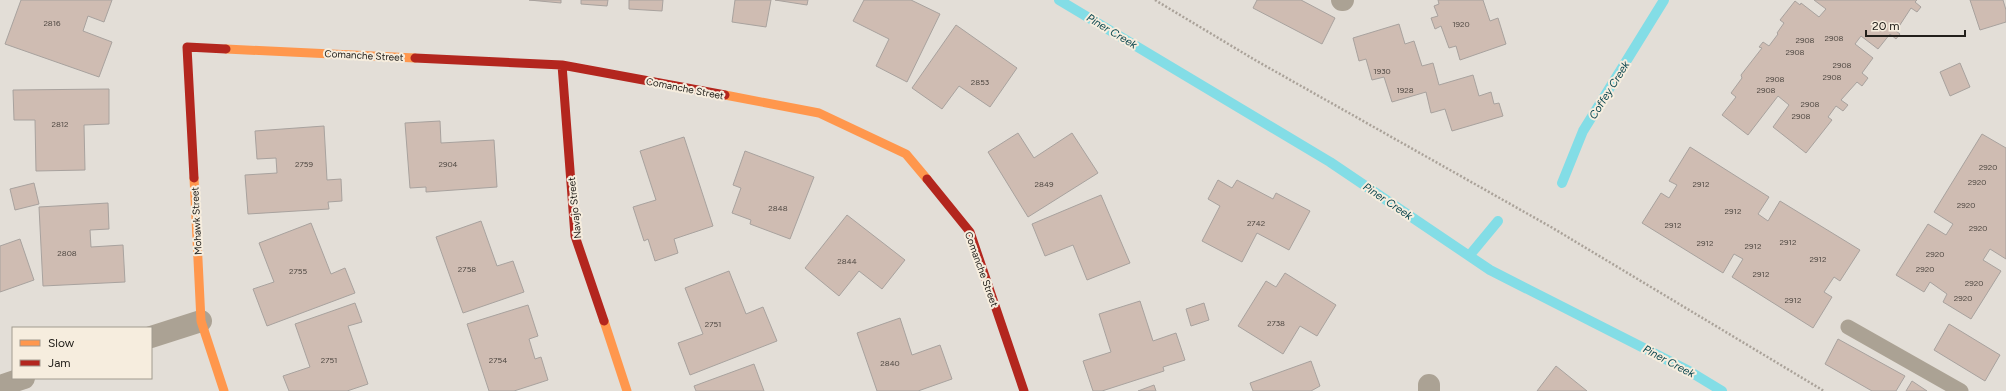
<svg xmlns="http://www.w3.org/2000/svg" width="2006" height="391" viewBox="0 0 2006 391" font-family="Figtree,sans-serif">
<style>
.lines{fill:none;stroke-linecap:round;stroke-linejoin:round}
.stream{stroke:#83dde6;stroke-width:10}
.building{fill:#cfbcb2;stroke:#a8a29e}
.path{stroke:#aaa299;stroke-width:2.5;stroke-dasharray:2 2;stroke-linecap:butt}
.lane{stroke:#aba294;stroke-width:15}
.street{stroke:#aba294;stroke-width:22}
.slow{stroke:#ff974d;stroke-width:9}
.jam{stroke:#b3261e;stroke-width:9}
.labels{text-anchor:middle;stroke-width:4;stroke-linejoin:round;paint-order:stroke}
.number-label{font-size:8px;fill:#4e4741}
.street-label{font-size:10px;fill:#23201b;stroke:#f6edde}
.water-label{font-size:11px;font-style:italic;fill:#0c474f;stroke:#f6edde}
</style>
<rect width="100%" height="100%" fill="#e3ded7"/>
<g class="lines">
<path class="stream" d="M1059 0 1330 162 1490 270 1689 371 1722 391
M1562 183 1583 131 1664 0
M1469 256 1498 221"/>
</g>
<path class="building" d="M21 0H112L104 22 88 16 83 31 112 42 99 77 5 44Z
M529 0H561V3Z
M581 0H608L607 6 581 4Z
M629 0H663L662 11 629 9Z
M735 0H771L766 27 732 22Z
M775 0H808L807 5Z
M864 0H911L940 14 907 82 876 66 889 39 853 21Z
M1257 0H1301L1335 18 1322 44 1253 8Z
M1438 0H1483L1490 21 1498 18 1506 44 1460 60 1456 46 1449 48 1441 26 1435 29 1431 18 1438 16 1434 6 1439 4Z
M1814 0H1917L1915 2 1921 7 1917 12 1911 8 1896 31 1900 34 1896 39 1890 34 1878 49 1861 36 1855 44 1873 58 1862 73 1868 78 1862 86 1857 82 1841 100 1848 105 1843 111 1836 106 1828 117 1832 120 1806 153 1773 127 1789 105 1778 96 1748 135 1722 115 1736 97 1731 93 1742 78 1741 75 1762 48 1759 47 1763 42 1769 46 1778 34 1777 33 1784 23 1780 20 1795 1 1800 5 1801 3 1819 17 1826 9Z
M1970 0H2003L2006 10V22L1980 30Z
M1399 24 1405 44 1414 41 1422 66 1433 63 1439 85 1473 75 1479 96 1491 92 1494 104 1499 103 1503 116 1452 131 1445 109 1431 113 1426 92 1392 102 1384 77 1372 80 1366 59 1359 61 1353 38Z
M956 25 1017 68 990 107 959 86 942 109 912 88Z
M1960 63 1970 87 1950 96 1940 72Z
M109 89V124L84 125 85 170 36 171 35 120H14L13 90Z
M440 121 441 143 494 140 497 187 426 192V187L410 188 405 123Z
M324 126 327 180 341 179 342 201 328 202 329 209 248 214 245 175 277 173 276 158 257 159 255 131Z
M1018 133 1034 158 1072 133 1098 173 1028 217 988 152Z
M1982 134 2006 148V259L1990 249 1983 260 2001 271 1971 319 1943 302 1947 294 1930 282 1924 292 1896 275 1928 224 1946 235 1953 224 1934 212Z
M684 137 713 226 674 239 678 253 655 261 648 239 644 241 633 207 656 200 640 151Z
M1690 147 1769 197 1758 214 1768 221 1780 201 1860 250 1840 281 1834 277 1824 292 1832 297 1813 328 1732 277 1743 259 1734 254 1723 273 1642 223 1661 193 1669 198 1677 185 1669 181Z
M745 151 814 177 790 239 750 224 751 220 732 213 741 188 733 185Z
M1218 180 1232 188 1237 180 1273 199 1276 193 1310 211 1289 250 1257 233 1242 262 1202 241 1220 206 1208 199Z
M34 183 39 204 15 210 10 189Z
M1101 195 1130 263 1087 280 1073 245 1045 256 1032 224Z
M108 203 109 229 90 230 91 247 123 245 125 282 43 286 39 207Z
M847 215 905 260 882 289 859 271 839 296 805 268Z
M481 221 497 266 513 261 524 292 463 313 436 237Z
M311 223 331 274 345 268 355 293 267 326 253 289 274 282 259 243Z
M20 239 34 280 0 292V246Z
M729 271 746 314 763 307 777 341 690 375 678 343 703 334 685 288Z
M1285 273 1336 305 1317 336 1300 326 1283 354 1238 326 1266 281 1276 287Z
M1140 301 1153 341 1176 333 1185 360 1163 367 1164 371 1102 391H1093L1083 361 1111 352 1099 314Z
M355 303 362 322 348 326 368 384 347 391H289L283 376 310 367 295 324Z
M1204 303 1209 320 1191 326 1186 309Z
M528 305 538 336 529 339 535 359 541 357 548 380 514 391H489L467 324Z
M900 318 912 355 940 345 952 379 918 391H877L857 333Z
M1949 324 2000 355 1985 381 1934 350Z
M1838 339 1905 376 1896 391H1872L1825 364Z
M1311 361 1320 386 1311 391H1253L1250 383Z
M754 364 764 391H696L694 386Z
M1556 366 1587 391H1537Z
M1912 381 1927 391H1906Z
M1154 385 1156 391H1138Z"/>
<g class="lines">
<path class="path" d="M1155 0 1255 60 1551 227 1824 391"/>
<path class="lane" d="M1848 327 1961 391"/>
<path class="street" d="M1342 0H1343
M151 337 201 321
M1429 385V391
M0 386 24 378"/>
<path class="slow" d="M226 49 415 58
M725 95 819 113 906 154 927 179
M194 178 201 321 224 391
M604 321 627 391"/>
<path class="jam" d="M415 58 562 65 725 95
M562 65 575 236 604 321
M194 178 187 47 226 49
M927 179 970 232 1024 391"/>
</g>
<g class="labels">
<g class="number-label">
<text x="52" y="26">2816</text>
<text x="1461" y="27">1920</text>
<text x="1834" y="41">2908</text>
<text x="1805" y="43">2908</text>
<text x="1795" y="55">2908</text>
<text x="1842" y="68">2908</text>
<text x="1382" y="74">1930</text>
<text x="1832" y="80">2908</text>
<text x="1775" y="82">2908</text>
<text x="980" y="85">2853</text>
<text x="1405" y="93">1928</text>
<text x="1766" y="93">2908</text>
<text x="1810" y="107">2908</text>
<text x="1801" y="119">2908</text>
<text x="60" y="127">2812</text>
<text x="304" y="167">2759</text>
<text x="448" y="167">2904</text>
<text x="1988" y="170">2920</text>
<text x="1977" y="185">2920</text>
<text x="1044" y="187">2849</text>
<text x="1701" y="187">2912</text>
<text x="1966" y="208">2920</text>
<text x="778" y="211">2848</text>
<text x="1733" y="214">2912</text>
<text x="1256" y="226">2742</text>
<text x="1673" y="228">2912</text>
<text x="1978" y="231">2920</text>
<text x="1788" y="245">2912</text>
<text x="1705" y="246">2912</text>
<text x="1753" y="249">2912</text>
<text x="67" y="256">2808</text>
<text x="1935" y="257">2920</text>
<text x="1818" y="262">2912</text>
<text x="847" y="264">2844</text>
<text x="467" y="272">2758</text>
<text x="1925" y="272">2920</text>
<text x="298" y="274">2755</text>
<text x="1761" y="277">2912</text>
<text x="1974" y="286">2920</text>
<text x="1963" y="301">2920</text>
<text x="1793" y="303">2912</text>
<text x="1276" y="326">2738</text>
<text x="713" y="327">2751</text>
<text x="329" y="363">2751</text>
<text x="498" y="363">2754</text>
<text x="890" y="366">2840</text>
</g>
<g class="street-label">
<text transform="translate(364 55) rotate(3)" y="4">Comanche Street</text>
<text transform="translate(685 88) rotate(11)" y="4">Comanche Street</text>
<text transform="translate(574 208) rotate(-96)" y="4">Navajo Street</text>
<text transform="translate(196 221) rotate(-93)" y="4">Mohawk Street</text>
<text transform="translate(982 269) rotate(70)" y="4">Comanche Street</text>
</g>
<g class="water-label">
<text transform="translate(1112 31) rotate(31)" y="4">Piner Creek</text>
<text transform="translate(1609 90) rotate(-58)" y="4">Coffey Creek</text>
<text transform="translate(1388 201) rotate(34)" y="4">Piner Creek</text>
<text transform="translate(1669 361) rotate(28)" y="4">Piner Creek</text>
</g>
</g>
<rect x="12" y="327" width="140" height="52" fill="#f6edde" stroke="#a29b90"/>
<rect x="20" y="340" width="20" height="6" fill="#ff974d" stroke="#a29b90"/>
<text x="48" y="347" font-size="12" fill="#23201b">Slow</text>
<rect x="20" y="360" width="20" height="6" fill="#b3261e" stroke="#a29b90"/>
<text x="48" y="367" font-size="12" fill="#23201b">Jam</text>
<path d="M1866 30v6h99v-6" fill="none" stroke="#23201b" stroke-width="2"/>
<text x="1872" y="30" font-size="12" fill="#23201b" stroke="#f6edde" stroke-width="3" paint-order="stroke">20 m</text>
</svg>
